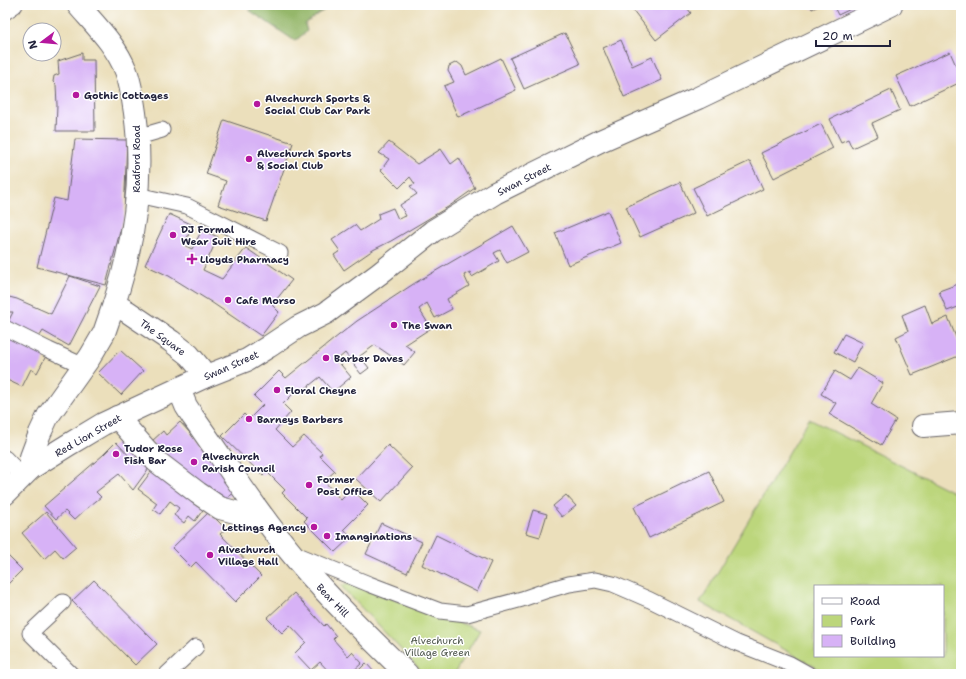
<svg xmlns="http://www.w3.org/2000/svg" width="966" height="679" viewBox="0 0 966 679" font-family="'Shantell Sans',sans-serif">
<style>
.green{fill:#bcd67b;stroke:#6f7c5b;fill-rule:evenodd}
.forest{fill:#95b76b;stroke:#5c6c53}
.building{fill:#d7b2f6}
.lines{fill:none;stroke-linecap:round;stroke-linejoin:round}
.service-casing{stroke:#686468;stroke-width:17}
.minor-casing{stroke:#686468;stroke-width:24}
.tertiary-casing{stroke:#686468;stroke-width:24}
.secondary-casing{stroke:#686468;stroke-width:24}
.service{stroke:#fff;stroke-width:15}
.minor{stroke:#fff;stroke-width:22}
.tertiary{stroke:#fff;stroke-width:22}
.secondary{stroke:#fff;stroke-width:22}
.poi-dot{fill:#b5179e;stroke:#fff;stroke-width:1.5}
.labels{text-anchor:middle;stroke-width:3;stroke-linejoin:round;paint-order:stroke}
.poi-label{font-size:10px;font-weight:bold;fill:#22223b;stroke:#fff;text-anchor:start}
.street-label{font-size:10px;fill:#22223b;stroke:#fff}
.park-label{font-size:10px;fill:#50584e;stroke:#fff}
</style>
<rect width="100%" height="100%" fill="#fff"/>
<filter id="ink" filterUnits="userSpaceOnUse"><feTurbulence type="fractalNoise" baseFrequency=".025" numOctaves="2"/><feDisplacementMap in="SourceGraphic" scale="8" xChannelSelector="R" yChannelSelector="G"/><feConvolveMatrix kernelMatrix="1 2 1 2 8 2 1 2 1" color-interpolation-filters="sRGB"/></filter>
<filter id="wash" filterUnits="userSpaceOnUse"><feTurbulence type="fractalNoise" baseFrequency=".012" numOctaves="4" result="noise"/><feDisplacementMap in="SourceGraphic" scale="16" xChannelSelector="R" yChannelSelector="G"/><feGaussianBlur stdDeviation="0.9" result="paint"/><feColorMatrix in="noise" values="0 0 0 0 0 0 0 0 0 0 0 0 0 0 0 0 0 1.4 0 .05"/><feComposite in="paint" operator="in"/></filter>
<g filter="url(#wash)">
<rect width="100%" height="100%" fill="#ebdfbb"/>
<path class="green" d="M809 419 961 496V674H828L700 602ZM815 586H943V656H815Z
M348 583 480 630 454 674H424L341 586Z"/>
<path class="forest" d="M263 5H331L305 24 307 31 295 41 249 10Z"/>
<g id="blocks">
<path class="building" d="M629 5H685L691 13 656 40Z
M810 5H821L812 9Z
M833 5H859L838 15Z
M565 33 580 64 524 89 510 58Z
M621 40 632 66 652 57 662 80 624 97 603 48Z
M950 52 961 77V82L910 106 896 76Z
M82 53V60H94L95 131H56L57 105 56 85 53 82 54 76 59 74 58 61Z
M501 58 516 90 458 117 444 86 454 82 448 71 449 66 457 62 462 66 466 75Z
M891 90 900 110 872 123 878 136 852 148 848 139 841 142 830 119Z
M224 120 293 143 266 221 218 205 226 181 206 174Z
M821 124 833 148 774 178 761 153Z
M75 139 127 140 124 216 106 285 37 267 54 198 67 201Z
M389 142 417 164 441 149 451 164 459 158 475 188 448 207 391 241 373 250 344 270 334 255 340 251 332 240 355 225 360 231 379 219 378 214 393 208 398 219 406 216 400 205 417 194 410 186 415 184 410 177 399 188 381 170 389 159 379 153Z
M750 161 763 189 707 216 693 188Z
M680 182 694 213 640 237 626 207Z
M608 211 621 243 568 265 555 233Z
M169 214 193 225 184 245 192 249 202 230 218 237 203 270 222 279 246 248 292 280 272 305 279 312 261 336 211 302 169 276 145 265Z
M513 226 528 252 507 263 500 250 494 253 499 261 472 277 470 272 464 275 469 286 447 299 452 309 435 318 427 303 419 309 431 328 405 345 415 352 404 365 375 345 360 356 369 368 361 374 345 353 337 360 351 377 333 392 320 377 300 393 298 389 283 404 291 412 275 430 292 447 304 436 322 453 320 456 335 471 324 481 333 491 341 500 352 489 368 505 344 529 351 537 335 552 304 521 307 518 282 493 285 490 267 472 263 476 222 436 244 414 249 419 263 405 254 396 279 371 286 378 334 339 357 321 415 283Z
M70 276 100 286 69 346 43 331 38 339 7 324 13 312H5V296L17 299 51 314Z
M961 283V306L947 311 939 291Z
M925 305 932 324 948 317 961 350V355L912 375 896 337 908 331 902 315Z
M844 334 863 343 853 362 834 352Z
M5 335 46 356 37 373 31 369 22 387 5 379Z
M120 350 143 371 121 395 98 373Z
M858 368 883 383 871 404 896 420 881 445 829 414 836 403 821 394 835 371 850 380Z
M180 422 213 458 234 493 221 502 190 481 151 442 163 431 166 435Z
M116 442 133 460 137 456 149 468 133 490 119 474 96 492 101 497 86 509 74 520 65 511 56 519 44 506 103 455Z
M388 445 412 468 381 502 356 479Z
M153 469 205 507 195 521 189 516 184 523 174 515 179 508 170 501 160 514 153 509 157 503 138 489Z
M709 471 724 502 649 538 634 507Z
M566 495 576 506 562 517 553 506Z
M533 510 547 514 540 537 526 533Z
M46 512 76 547 63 558 55 549 44 559 22 533Z
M209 512 226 529 220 534 261 576 235 602 196 562 191 567 172 548Z
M381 523 422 542 407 573 366 554Z
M436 535 491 562 477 592 422 565Z
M5 553 22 570 5 587Z
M94 580 157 644 135 665 72 601Z
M294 593 324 626 326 624 336 636 333 639 348 656 352 652 362 663 350 674H331L320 662 311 670 295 653 306 642 290 625 282 633 267 618Z
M366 663 376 674H355Z"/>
</g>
</g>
<g filter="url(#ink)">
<use href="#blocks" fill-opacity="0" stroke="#686468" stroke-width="1"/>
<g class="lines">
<defs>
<path id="service" d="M5 12 15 5
M138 137 162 130
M137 195 187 206 280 253
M5 328 49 350 84 366
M5 458 22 476
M293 553 369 584 440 611 467 614 522 599 548 590 569 584 595 580 613 584 650 600 737 643 790 664 808 674
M63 602 30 633 71 674
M167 674 196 647"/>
<path id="minor" d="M117 417 156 461 198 493 220 508 265 520
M923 426 961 423
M31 468V457L40 433 48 416 90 357 104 333 114 304"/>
<path id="tertiary" d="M78 5C96 26 116 45 126 71 131 84 133 99 135 113 144 176 134 243 114 304L128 312 171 341 189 355 200 368 204 377
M179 389 186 406 193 417C227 465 259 515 297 560 331 600 369 637 407 674"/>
<path id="secondary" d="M5 494 31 468 68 445 103 424 204 377 247 360 268 347 298 327 326 313 379 274 433 231 495 193 600 141 698 98 891 5"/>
</defs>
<use href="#service" class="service-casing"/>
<use href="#minor" class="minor-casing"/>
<use href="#tertiary" class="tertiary-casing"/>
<use href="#secondary" class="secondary-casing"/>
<use href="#service" class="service"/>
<use href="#minor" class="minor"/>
<use href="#tertiary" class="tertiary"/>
<use href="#secondary" class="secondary"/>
</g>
</g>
<g class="poi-dot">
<circle cx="76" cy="95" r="4"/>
<circle cx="257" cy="104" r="4"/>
<circle cx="249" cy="159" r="4"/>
<circle cx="173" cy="235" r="4"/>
<path d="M190 253h4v4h4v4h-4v4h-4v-4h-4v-4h4z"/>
<circle cx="228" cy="300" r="4"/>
<circle cx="394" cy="325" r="4"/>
<circle cx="326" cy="358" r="4"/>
<circle cx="277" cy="390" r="4"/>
<circle cx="249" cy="419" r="4"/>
<circle cx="116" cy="454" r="4"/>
<circle cx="194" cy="462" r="4"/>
<circle cx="309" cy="485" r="4"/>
<circle cx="314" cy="527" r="4"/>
<circle cx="327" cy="536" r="4"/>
<circle cx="210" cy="555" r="4"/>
</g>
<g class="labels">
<g class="poi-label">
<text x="84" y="99">Gothic Cottages</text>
<text x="265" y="102">Alvechurch Sports &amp;<tspan x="265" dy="12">Social Club Car Park</tspan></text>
<text x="257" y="157">Alvechurch Sports<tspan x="257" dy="12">&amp; Social Club</tspan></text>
<text x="181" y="233">DJ Formal<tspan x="181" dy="12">Wear Suit Hire</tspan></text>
<text x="200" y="263">Lloyds Pharmacy</text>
<text x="236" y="304">Cafe Morso</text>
<text x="402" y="329">The Swan</text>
<text x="334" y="362">Barber Daves</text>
<text x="285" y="394">Floral Cheyne</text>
<text x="257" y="423">Barneys Barbers</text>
<text x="124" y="452">Tudor Rose<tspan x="124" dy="12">Fish Bar</tspan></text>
<text x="202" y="460">Alvechurch<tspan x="202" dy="12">Parish Council</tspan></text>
<text x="317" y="483">Former<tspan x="317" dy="12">Post Office</tspan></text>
<text x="306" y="531" text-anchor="end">Lettings Agency</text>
<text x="335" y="540">Imanginations</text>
<text x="218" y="553">Alvechurch<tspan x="218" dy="12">Village Hall</tspan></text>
</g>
<g class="street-label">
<text transform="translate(136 159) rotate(-90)" y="4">Radford Road</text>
<text transform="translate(524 179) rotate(-27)" y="4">Swan Street</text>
<text transform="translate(163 337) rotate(36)" y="4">The Square</text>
<text transform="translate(231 365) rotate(-24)" y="4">Swan Street</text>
<text transform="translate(88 435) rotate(-30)" y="4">Red Lion Street</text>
<text transform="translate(333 600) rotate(46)" y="4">Bear Hill</text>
</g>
<g class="park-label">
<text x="437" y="644">Alvechurch<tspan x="437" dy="12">Village Green</tspan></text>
</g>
</g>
<rect width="966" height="679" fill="none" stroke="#fff" stroke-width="20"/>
<rect x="814" y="585" width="130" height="72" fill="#ffffff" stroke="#a7a7b1"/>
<rect x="822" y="598" width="20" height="6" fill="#ffffff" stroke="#a7a7b1"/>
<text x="850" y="605" font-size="12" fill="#22223b">Road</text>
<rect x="822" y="615" width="20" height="12" fill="#bcd67b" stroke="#a7a7b1"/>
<text x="850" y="625" font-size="12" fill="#22223b">Park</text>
<rect x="822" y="635" width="20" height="12" fill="#d7b2f6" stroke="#a7a7b1"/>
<text x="850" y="645" font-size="12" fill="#22223b">Building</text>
<g transform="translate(42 42) rotate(254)"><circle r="19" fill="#ffffff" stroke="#a7a7b1"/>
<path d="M0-3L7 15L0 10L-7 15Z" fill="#b5179e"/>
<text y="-6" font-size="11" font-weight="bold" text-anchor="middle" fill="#22223b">N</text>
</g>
<path d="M816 40v6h74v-6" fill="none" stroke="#22223b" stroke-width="2"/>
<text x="822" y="40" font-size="12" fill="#22223b" stroke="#ffffff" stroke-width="3" paint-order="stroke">20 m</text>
</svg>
